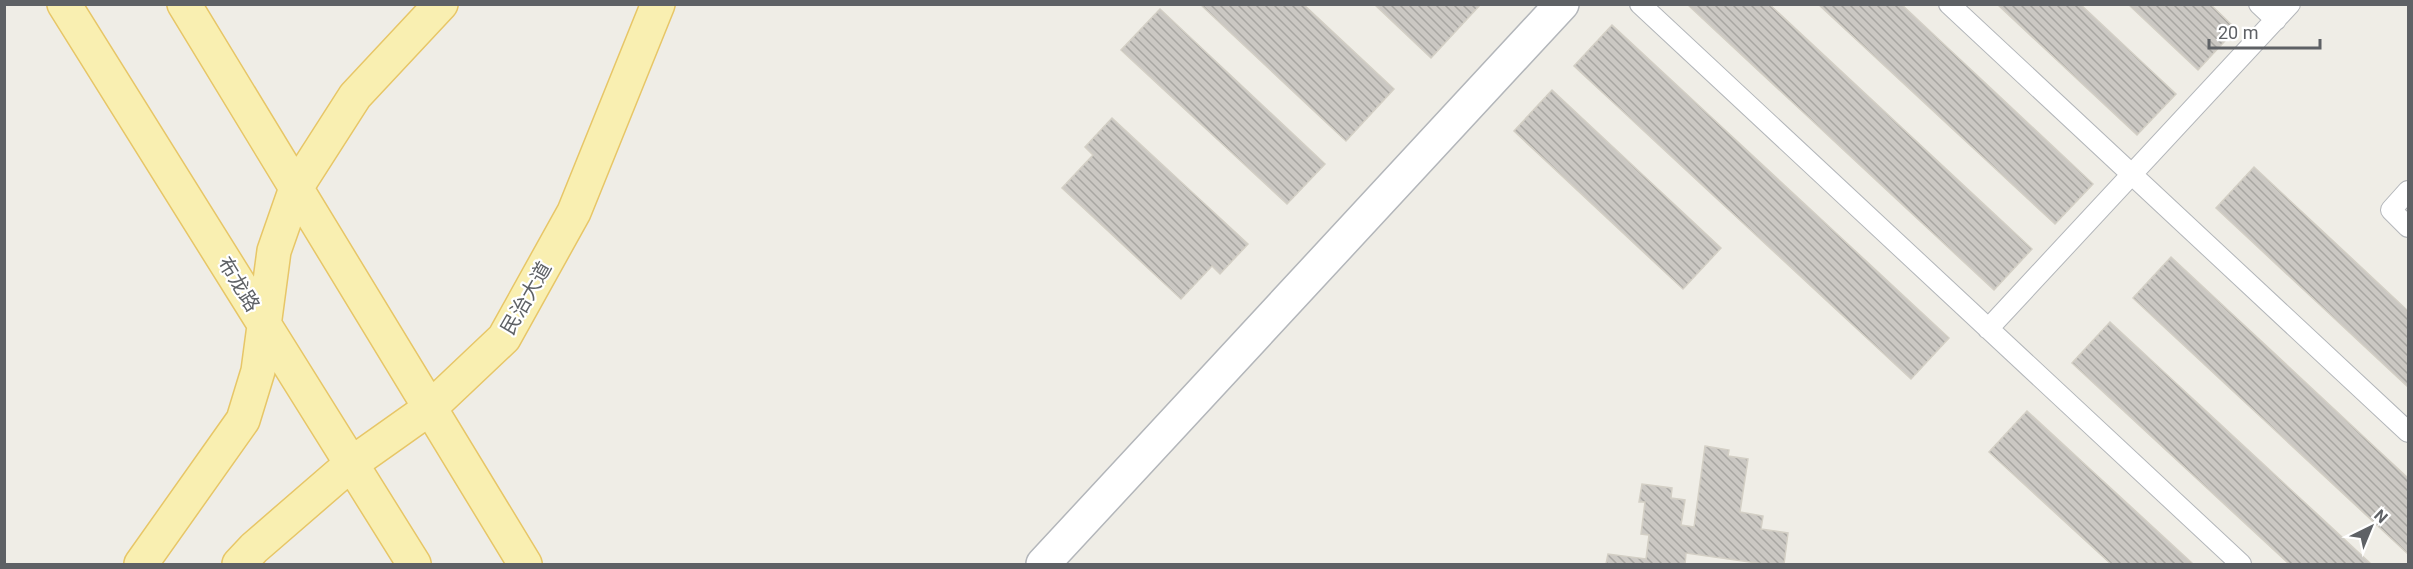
<svg xmlns="http://www.w3.org/2000/svg" width="2413" height="569" viewBox="0 0 2413 569" font-family="Roboto,'Noto Sans SC',sans-serif">
<style>
.building{fill:url(#building-back-hatch);stroke:#d3cfc5;stroke-width:1.5}
.lines{fill:none;stroke-linecap:round;stroke-linejoin:round}
.service-casing{stroke:#b3b6ba;stroke-width:22}
.minor-casing{stroke:#b3b6ba;stroke-width:36}
.primary-casing{stroke:#e7c667;stroke-width:36}
.service{stroke:#fff;stroke-width:20}
.minor{stroke:#fff;stroke-width:33}
.primary{stroke:#f9efb1;stroke-width:33}
.labels{text-anchor:middle;stroke-width:4.5;stroke-linejoin:round;paint-order:stroke}
.street-label{font-size:20px;fill:#5e6165;stroke:#fff}
</style>
<defs>
<pattern id="building-back-hatch" width="6" height="6" patternUnits="userSpaceOnUse" patternTransform="scale(1.5)"><rect width="6" height="6" fill="#cbc8c3"/><path d="M-1 5l2 2M0 0l6 6M5-1l2 2" fill="none" stroke="#a8a6a2"/></pattern>
</defs>
<rect width="100%" height="100%" fill="#efede6"/>
<path class="building" d="M1200 4H1303L1394 89 1346 141Z
M1374 4H1481L1431 58Z
M1687 4H1769L2032 249 1994 290Z
M1818 4H1901L2093 184 2055 224Z
M1997 4H2080L2176 94 2137 135Z
M2128 4H2210L2236 29 2198 70Z
M1160 9 1325 164 1287 204 1121 50Z
M1612 25 1949 338 1911 379 1574 66Z
M1552 90 1721 248 1683 289 1514 131Z
M1112 118 1248 244 1220 274 1212 266 1181 299 1062 188 1093 155 1085 147Z
M2254 167 2408 311V387L2216 208Z
M2171 257 2408 478V554L2133 298Z
M2110 322 2371 564H2289L2072 363Z
M2027 411 2193 564H2111L1989 452Z
M1705 446 1729 450 1728 456 1748 459 1740 512 1763 516 1761 529 1788 533 1784 564H1764L1686 553 1685 564H1606L1608 554 1646 559 1649 535 1641 534 1645 502H1639L1642 484 1672 488 1671 498 1685 500 1681 525 1694 527Z"/>
<g class="lines">
<defs>
<path id="service" d="M1640 4 2241 564
M1949 4 2408 432
M2259 4 2276 20
M2408 191 2391 210 2408 227
M1988 329 2290 4"/>
<path id="minor" d="M1043 564 1562 4"/>
<path id="primary" d="M64 4 414 564
M184 4 525 564
M141 564 243 420 258 371 274 251 296 188 355 96 441 4
M239 564 254 548 351 464 430 408 504 338 574 212 658 4"/>
</defs>
<use href="#service" class="service-casing"/>
<use href="#minor" class="minor-casing"/>
<use href="#primary" class="primary-casing"/>
<use href="#service" class="service"/>
<use href="#minor" class="minor"/>
<use href="#primary" class="primary"/>
</g>
<g class="labels">
<g class="street-label">
<text transform="translate(239 284) rotate(58)" y="7">布龙路</text>
<text transform="translate(526 298) rotate(-60)" y="7">民治大道</text>
</g>
</g>
<rect width="2413" height="569" fill="none" stroke="#5e6165" stroke-width="12"/>
<g transform="translate(2371 527) rotate(43)" stroke="#ffffff" stroke-width="4.5" paint-order="stroke">
<path d="M0-4.5L10 22L0 15L-10 22Z" fill="#5e6165"/>
<text y="-9" font-size="16" font-weight="bold" text-anchor="middle" fill="#5e6165">N</text>
</g>
<path d="M2209 39v9h111v-9" fill="none" stroke="#5e6165" stroke-width="3"/>
<text x="2218" y="39" font-size="18" fill="#5e6165" stroke="#ffffff" stroke-width="4.5" paint-order="stroke">20 m</text>
</svg>
